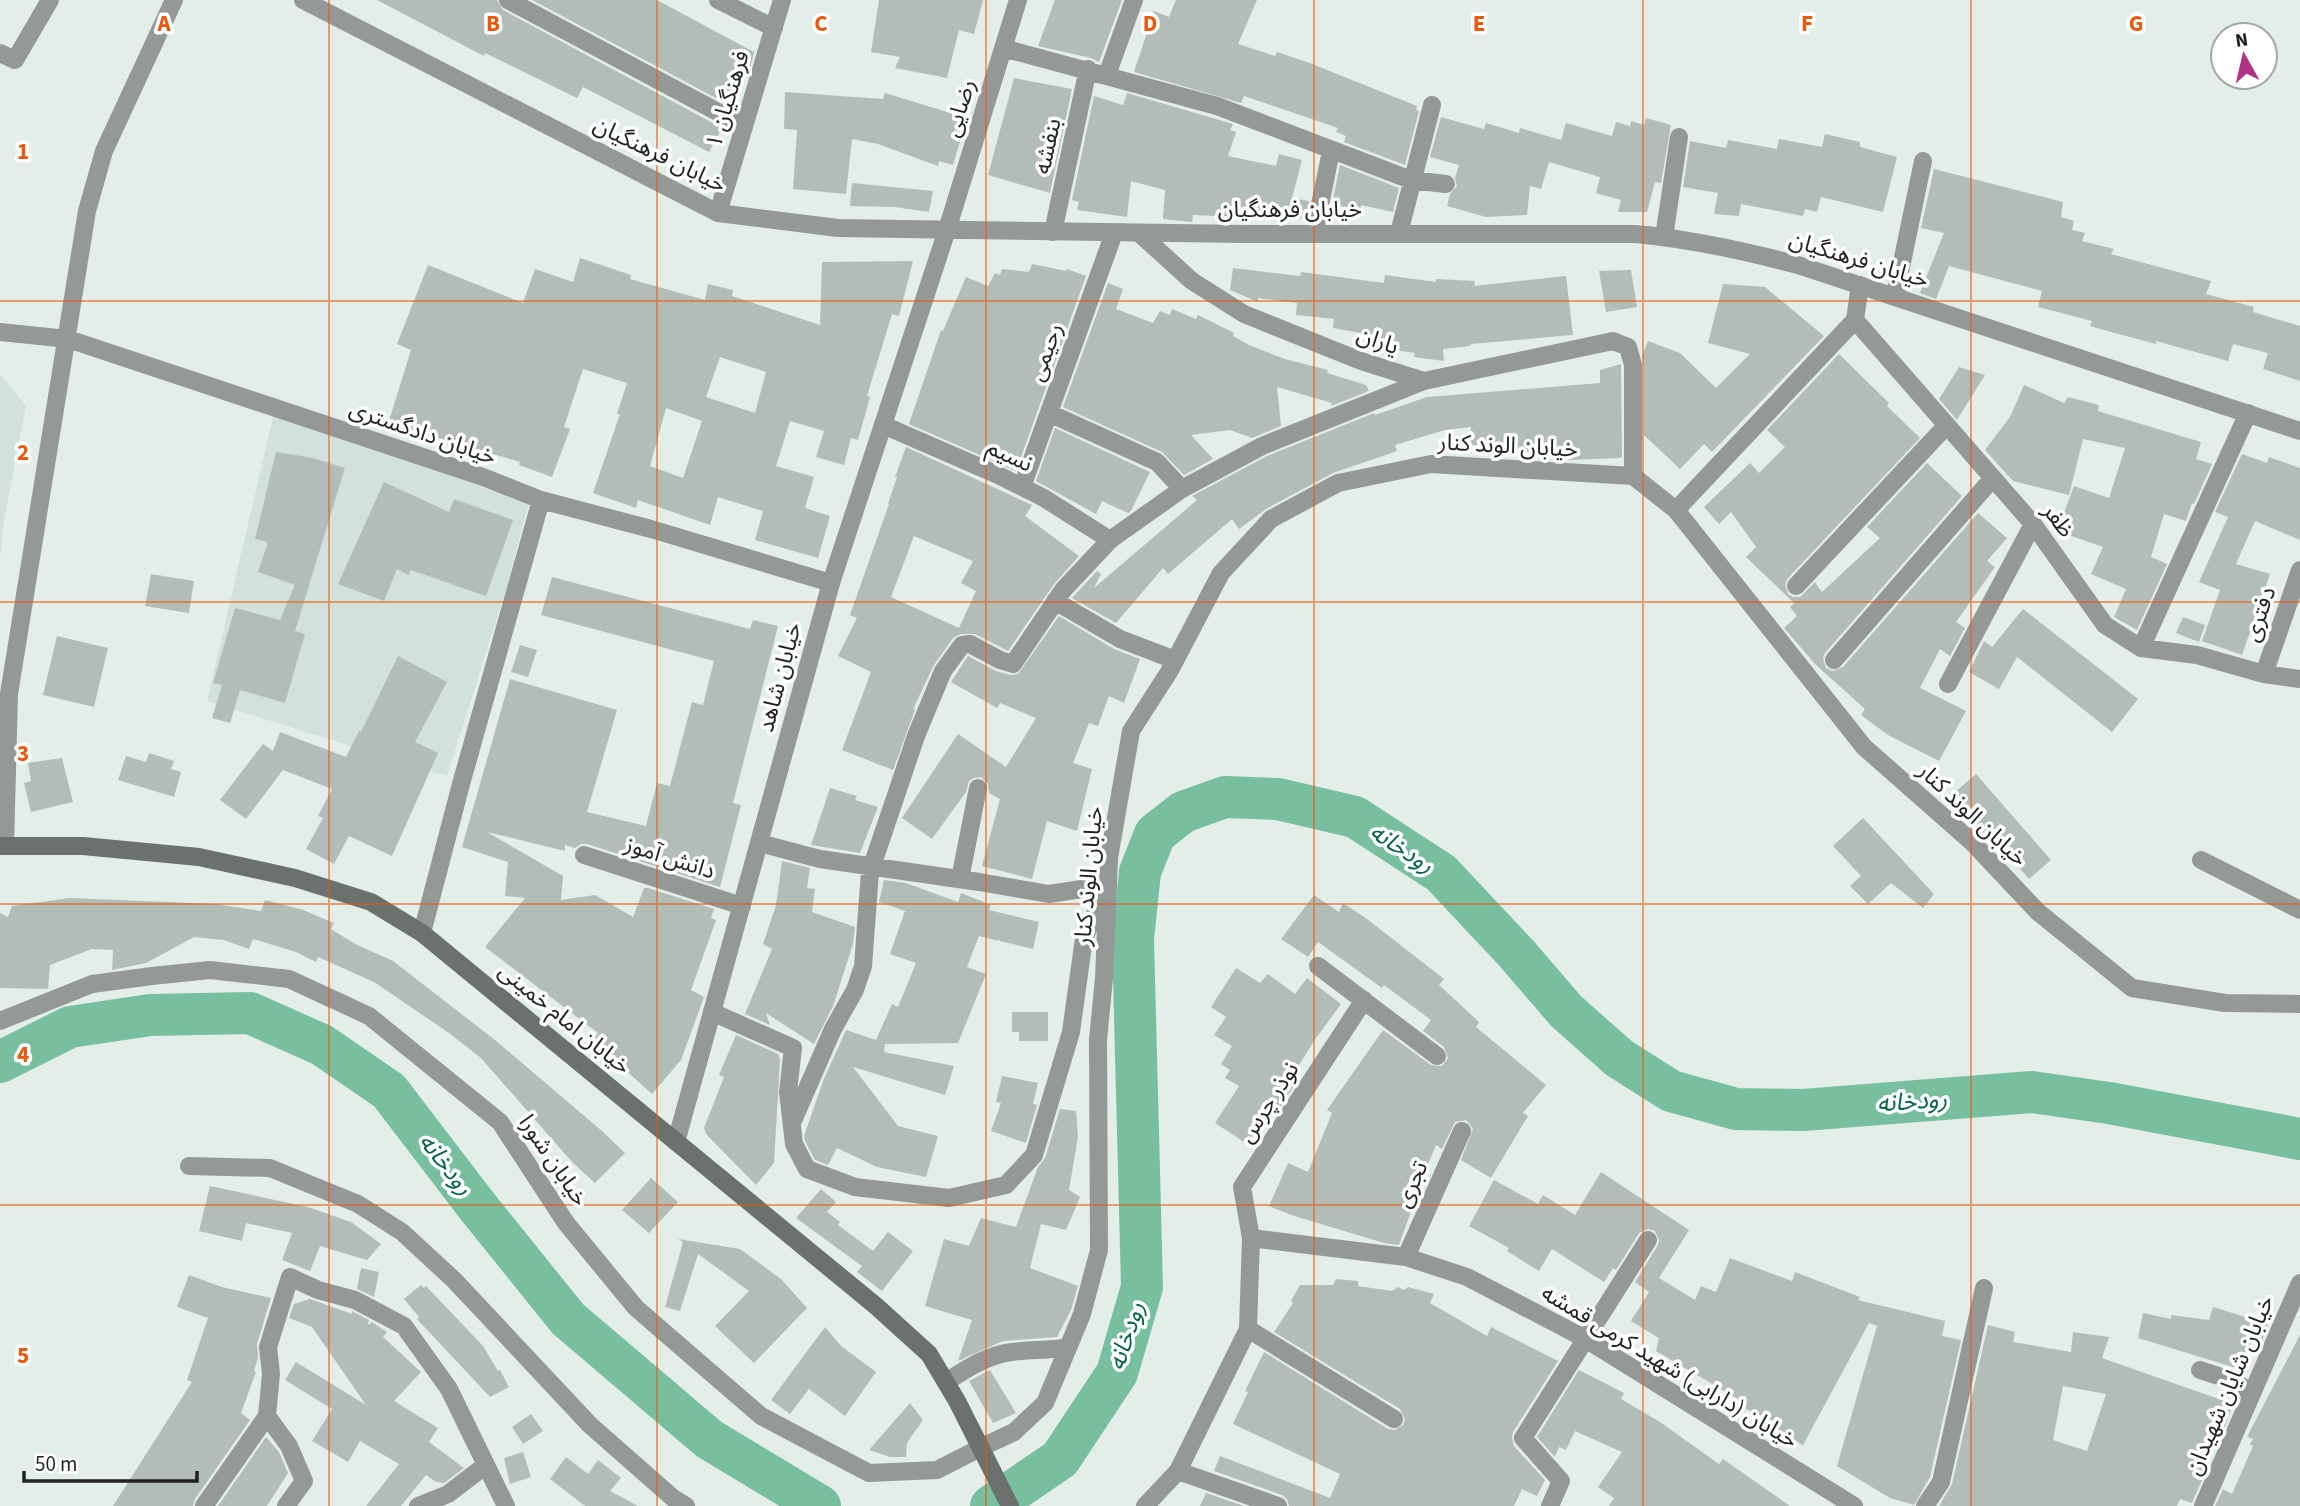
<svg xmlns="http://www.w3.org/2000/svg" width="2300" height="1506" viewBox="0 0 2300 1506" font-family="'Source Sans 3','Noto Sans Arabic',sans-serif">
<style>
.built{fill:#d0e2d9}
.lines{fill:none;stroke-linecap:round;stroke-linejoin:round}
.river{stroke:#78bfa0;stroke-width:42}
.building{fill:#b3bdb8;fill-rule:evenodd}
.minor{stroke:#949896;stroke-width:18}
.tertiary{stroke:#949896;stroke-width:18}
.secondary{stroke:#6a716e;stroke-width:18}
.grid{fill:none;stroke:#e8590c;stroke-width:2;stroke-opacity:0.55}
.labels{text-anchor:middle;stroke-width:7;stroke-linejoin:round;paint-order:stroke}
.street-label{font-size:23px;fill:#1f2221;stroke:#fff}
.water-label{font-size:24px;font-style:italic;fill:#046346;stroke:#fff}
.grid-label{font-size:23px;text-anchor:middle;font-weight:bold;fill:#e8590c;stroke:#fff;stroke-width:7;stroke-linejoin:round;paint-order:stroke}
</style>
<rect width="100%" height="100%" fill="#e3eee8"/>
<path class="built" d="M0 374 26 406 4 520 0 559Z
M275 408 528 505 507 586 447 776 207 701Z"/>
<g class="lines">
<path class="river" d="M0 1062 70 1027 150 1015 250 1013 322 1045 389 1091 477 1206 568 1319 709 1439 820 1506
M991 1506 1060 1459 1117 1373 1142 1287 1133 939 1140 872 1155 834 1183 812 1225 797 1278 799 1355 817 1441 873 1517 954 1566 1011 1619 1058 1671 1091 1736 1109 1803 1110 2032 1092 2109 1103 2300 1139"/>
</g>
<path class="building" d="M377 0H497L503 10 722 128 709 152 583 87 577 98 485 53 484 56Z
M532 0H657L754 52 751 65 729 105Z
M879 0H983L974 34 959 30 947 78 895 68 900 57 871 52Z
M1055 0H1122L1099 62 1091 58 1038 46Z
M1176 0H1257L1238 44 1275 56 1277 52 1307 62 1417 106 1416 110 1419 111 1405 165 1344 142 1346 136 1336 132 1338 128 1300 115 1244 96 1241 103 1134 72 1154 11 1169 17Z
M1014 78 1072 89 1050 193 988 175Z
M785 92 883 99 885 93 967 118 953 165 939 161 938 166 878 144 852 139 846 194 793 189 797 130 784 129Z
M1127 93 1233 124 1230 130 1236 132 1228 156 1276 166 1279 154 1302 160 1292 198 1309 201 1305 219 1267 214V218L1193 215 1192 222 1163 219 1165 190 1131 181 1127 217 1077 210 1079 202 1072 200 1094 96 1123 105Z
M1441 117 1484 129 1486 123 1519 133 1520 128 1561 140 1566 123 1612 136 1616 122 1630 126 1631 121 1644 125 1646 118 1671 125 1661 183 1655 182 1647 212H1618L1621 200 1596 193 1600 177 1549 162 1541 189 1530 186 1527 215 1486 217 1447 206 1450 194 1457 186 1455 178 1459 165 1430 157Z
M1825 134 1860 142V147L1897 157 1883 212 1821 197 1817 212 1805 209 1803 216 1741 204 1739 216 1714 214 1718 193 1683 187 1690 141 1726 148 1728 140 1777 149 1779 139 1822 147Z
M1340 165 1399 188 1393 212 1361 205 1360 211 1332 204Z
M1934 169 2063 202 2061 217 2074 221 2072 230 2085 233 2082 241 2114 249 2111 254 2211 281 2206 294 2254 307 2253 312 2300 326V381L2263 369 2268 353 2233 344 2228 361 2156 341V344L2111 332 2090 326 2092 321 2038 307 2042 291 1949 266 1936 299 1920 293 1944 233 1921 228Z
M852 183 933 191 929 212 894 207 850 206Z
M580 258 631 275 630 279 705 300 708 284 733 290 732 296 820 325 822 262 913 261 899 316 892 314 867 396 870 397 858 440 851 438 844 465 816 457 824 431 790 421 776 466 814 477 805 508 830 516 818 558 755 540 763 511 718 497 710 525 638 500 636 508 593 493 620 414H617L627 383 583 369 564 427 570 429 552 477 519 465 520 462 388 424 411 350 397 344 428 265 523 303 535 269 573 282ZM720 357 766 372 755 413 706 397ZM666 408 702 421 683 478 650 466Z
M1032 264 1066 271 1067 269 1086 276 1016 471 909 424 941 330 943 331 966 277 988 286 995 273 1000 275 1002 269 1029 272Z
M1233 268 1300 276 1301 272 1384 283 1385 275 1436 282V279L1475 281 1474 286 1566 276 1573 335 1471 344 1470 346 1443 349 1444 361 1414 357 1415 353 1375 347 1377 336 1333 328 1334 319 1296 315 1297 303 1258 298V302L1230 290Z
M1631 270 1637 307 1606 312 1599 271Z
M1108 283 1123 289 1116 309 1153 323 1160 311 1170 315 1172 309 1196 319 1198 315 1234 333 1233 336 1249 345 1285 359 1328 370 1327 373 1366 385 1369 391 1331 406 1332 403 1277 387 1281 426 1252 438 1230 430 1191 435 1213 459 1184 475 1162 452 1063 407Z
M1723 284 1765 287 1824 336 1712 452 1704 444 1680 469 1644 435V365L1642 356 1648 341 1680 353 1716 388 1750 354 1708 343Z
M1839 354 1889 403 1887 406 1920 438 1788 578 1785 584 1788 594 1793 597H1800L1815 582 1822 592 1880 538 1867 527 1927 463 1962 496 1825 653 1823 658 1826 668 1832 671 1843 667 1978 513 2007 538 1987 561 1995 567 1956 622 1965 628 1950 656 1940 649 1920 688 1966 711 1939 761 1888 735 1861 715 1865 709 1815 664 1784 628 1797 616 1790 607 1794 603 1746 557 1756 547 1731 512 1719 524 1704 507 1750 463 1759 473 1785 447 1767 430Z
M1621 364 1622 457 1620 458 1568 460V451L1507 452V445H1471V427L1445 430 1395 445 1397 451 1333 473 1266 509 1239 529 1232 519 1168 574 1163 568 1116 623 1072 598 1097 571 1101 574 1094 588 1197 500 1192 496 1267 456 1374 413 1375 415 1427 397 1600 383V370Z
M1959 367 1985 375 1957 420 1939 399Z
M2024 385 2064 403 2068 397 2099 405 2098 411 2201 442 2196 459 2212 464 2194 504 2192 503 2186 521 2164 514 2151 557 2167 564 2137 630 2114 617 2126 589 2091 574 2103 547 2057 531 2074 486 2109 498 2125 448 2083 439 2069 495 2013 481 1985 450 2010 417Z
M1055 428 1150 472 1131 511 1128 513 1102 501 1096 514 1036 481Z
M906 447 1032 505 1025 516 1079 556 1054 584 1008 651 975 634H961L953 638 934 665 913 709 915 710 893 770 842 750 871 672 838 656 857 618 850 615 889 504H888L897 477H895ZM914 536 973 561 961 583 976 591 959 628 891 597Z
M276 452 313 458 345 468 295 631 305 634 285 703 240 690 230 723 212 718 222 685 213 683 235 608 280 620 295 585 258 572 268 542 255 539Z
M2242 454 2267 463 2269 457 2300 468V540L2255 521 2236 564 2270 574 2242 655 2202 641 2220 590 2199 582 2228 517 2215 512Z
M384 482 449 512 454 499 513 520 486 596 411 570 408 575 397 569 384 601 338 584Z
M151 574 194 581 189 613 145 606Z
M552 577 750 629 753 620 778 626 733 803 741 805 720 887 587 844H581L575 848 565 845V851L487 832 563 876 561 900 595 895 633 917 644 888H648L714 909 711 918 716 920 691 990 704 997 681 1060 652 1094 613 1059 591 1044 598 1033 485 947 525 898 505 896 508 862 462 847 510 679 617 710 587 812 646 826 657 783 670 786 692 702 703 705 714 661 541 615Z
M2023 609 2138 699 2112 732 2017 657 1999 689 1969 672 1984 641 1992 647Z
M1059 616 1114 649 1140 659 1124 703 1109 696 1098 726 1089 723 1073 763 1092 769 1077 831 1047 821 1032 879 982 866 1000 799 989 793 988 784 981 777 974 778 969 781 966 792 932 839 902 818 958 734 1006 767 1036 718 1000 703 997 708 951 682 968 656 996 671 1010 675 1018 674Z
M2183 617 2205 625 2199 642 2176 633Z
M57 636 108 648 94 707 43 695Z
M520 645 537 650 528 677 511 672Z
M398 656 447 682 415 742 438 753 392 856 349 836 334 864 306 849 323 818 318 816 332 789 283 770 246 819 220 800 263 744 273 751 280 732 346 757 359 731 361 732Z
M149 753 174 761 171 769 181 772 174 797 118 780 126 756 146 762Z
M62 758 73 802 31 812 24 783 31 781 28 763Z
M1976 774 2051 860 2029 879 1986 830 1980 834 1947 799Z
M830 788 857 796 855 800 878 807 860 853 811 845Z
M1863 818 1934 894 1923 908 1891 883 1868 904 1850 886 1861 876 1833 846Z
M782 861 810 868 807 888 815 889 812 912 855 927 853 944 833 1006 814 1044 766 1013 770 1025 745 1014 772 949 763 944 776 905Z
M884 880 906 883 958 902 961 893 991 905 989 910 1039 922 1033 949 1000 941V938L999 941 979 936 967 967 986 974 958 1043 885 1044 884 1052 954 1066 945 1095 853 1067 898 1126 938 1136 926 1177 877 1167 837 1148 828 1165 815 1160 805 1141 804 1136 823 1081 846 1030 876 1040 892 1004 898 1007 916 963 890 954 905 911 879 902Z
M1314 895 1339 912 1343 903 1367 919 1444 979 1439 985 1479 1022 1476 1027 1546 1085 1523 1113 1528 1116 1491 1178 1461 1160 1473 1129 1466 1120 1455 1122 1442 1149 1436 1145 1411 1205 1413 1206 1399 1245 1384 1243 1291 1215 1269 1206 1288 1163 1308 1172 1332 1113 1327 1110 1383 1030 1431 1065 1442 1066 1448 1058 1444 1047 1423 1031 1431 1020 1384 985 1382 988 1318 942 1308 957 1281 939Z
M70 898 216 904 261 911 265 900 303 910 334 923 331 929 355 944 393 961 495 1040 602 1131 625 1153 595 1183 572 1162 481 1058 449 1033 374 982 318 957 316 962 296 952 253 939 249 949 224 940 194 937 146 963 112 970 113 950 92 949 50 965 48 989 0 988V913L8 917 12 906Z
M1236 968 1260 983 1268 974 1295 994 1307 978 1341 1004 1314 1041 1292 1076 1298 1079 1278 1111 1270 1107 1247 1144 1215 1123 1239 1086 1225 1078 1230 1070 1221 1064 1232 1046 1214 1035 1226 1017 1211 1007Z
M1012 1012H1048V1041H1019V1032H1012Z
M736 1035 778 1054 780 1060 774 1163 756 1185 706 1134 704 1128 724 1077 719 1075Z
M1002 1076 1038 1083 1033 1104 1037 1105 1026 1143 991 1131 1001 1103 996 1102Z
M1060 1109 1076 1111 1078 1137 1069 1190 1080 1197 1066 1230 1041 1224 1030 1268 1078 1286 1071 1310 1057 1337 1003 1341 958 1361 972 1320 925 1306 944 1239 969 1246 981 1218 1016 1227 1038 1167 1045 1158Z
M1601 1172 1689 1230 1659 1278 1695 1300 1701 1286 1716 1292 1730 1258 1792 1281 1795 1272 1860 1297 1858 1300 1945 1321 1942 1336 1961 1340 1930 1477 1914 1505 1890 1498 1837 1466 1877 1326 1869 1323 1803 1445 1773 1429 1776 1422 1735 1404 1738 1399 1656 1351 1659 1338 1631 1321 1649 1292 1635 1282 1658 1245 1659 1240 1655 1231 1648 1229 1639 1233 1616 1270 1613 1268 1604 1282 1552 1249 1539 1271 1507 1251 1509 1248 1469 1226 1494 1180 1538 1204 1543 1195 1575 1215Z
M651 1178 678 1202 649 1233 622 1210Z
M210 1186 308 1207 351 1222 381 1244 367 1260 320 1246 310 1271 282 1260 292 1233 246 1223 242 1241 199 1231Z
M821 1189 836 1202 827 1212 840 1222 838 1225 873 1251 888 1232 913 1251 882 1291 857 1272 862 1266 796 1218Z
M678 1239 740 1249 781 1279 807 1308 754 1363 715 1326 749 1291 698 1254 680 1311 665 1307 683 1242Z
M361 1268 379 1272 374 1297 357 1289Z
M189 1275 222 1287 271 1298 257 1344 258 1357 254 1371 256 1372 241 1413 250 1420 195 1499 193 1506H113L192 1382 187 1380 208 1318 177 1307Z
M1336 1279 1358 1281V1286L1392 1291 1398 1287 1404 1290 1408 1287 1434 1294 1430 1303 1487 1336 1491 1327 1558 1361 1513 1432 1512 1438 1514 1446 1545 1480 1537 1496 1522 1489 1514 1506H1289L1287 1499 1282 1495 1214 1471 1220 1456 1330 1498 1340 1474 1233 1424 1248 1392 1245 1391 1264 1352 1388 1429 1394 1430 1403 1425 1405 1419 1400 1409 1274 1332 1293 1303 1291 1301 1300 1285H1333Z
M421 1285 424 1288 426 1286 483 1346 498 1371 500 1370 509 1387 490 1397 417 1319 419 1317 404 1299Z
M310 1299 352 1314V1311L369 1320 368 1325 372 1322 387 1332 383 1337 421 1372 394 1401 438 1428 429 1442 464 1468 444 1483 436 1482 426 1475 401 1506H366L399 1464 360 1441 348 1462 312 1441 332 1409 285 1380 296 1362 366 1405 312 1327 289 1318 294 1304Z
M2213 1307 2268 1324 2262 1341 2253 1338 2243 1370 2138 1338 2143 1313 2171 1319V1315L2209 1320Z
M1988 1325 2015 1332 2013 1342 2071 1352 2073 1332 2109 1337 2102 1358 2233 1404 2224 1429 2218 1427 2199 1478 2202 1480 2192 1503 2180 1499 2177 1506H1939L1952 1484ZM2063 1386 2106 1394 2087 1451 2053 1440Z
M825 1327 841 1346 876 1372 845 1416 809 1389 790 1414 771 1400Z
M2300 1335V1506H2215L2223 1489 2232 1494 2253 1446 2250 1444 2253 1439 2247 1437Z
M990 1370 1016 1413 993 1423 969 1381Z
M1579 1370 1624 1393 1621 1399 1660 1422 1719 1464 1723 1459 1790 1506H1609L1614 1498 1598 1487 1622 1452 1575 1431 1566 1450 1559 1447 1555 1457 1537 1437Z
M910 1403 923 1420 907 1443 906 1457H890L869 1450Z
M531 1414 543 1431 523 1444 512 1427Z
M266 1437 279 1452 288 1473 267 1506H218Z
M523 1452 531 1477 510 1484 504 1458Z
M566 1457 588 1474 598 1460 621 1478 610 1491 638 1506H585L550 1479Z
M1206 1493 1244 1506H1200Z"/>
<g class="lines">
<path class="minor" d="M508 0 744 126
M718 0 774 28
M1003 48 1217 106 1411 180 1446 184
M0 53 15 60 50 0
M1107 75 1134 0
M718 213 782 0
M947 230 1018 0
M1053 232 1088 69
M1139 233 1192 281 1244 314 1361 361 1424 381 1613 341 1628 347 1633 365V476
M1399 233 1432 105
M1314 234 1331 151
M1664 237 1679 137
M1860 285 1855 320 2033 524 2105 625 2141 648 2197 655 2264 674 2300 679
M1895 296 1923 161
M0 332 68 339 483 477 541 500 651 529 831 583
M1049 413 1157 462 1182 489
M883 425 998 475 1044 498 1110 540
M1022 487 1114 233
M1676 510 1855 320
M1796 586 1947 425
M1055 601 1120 639 1175 660
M2141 648 2248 413
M1834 660 1993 478
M2264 674 2300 570
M1948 684 2033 524
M759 843 820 859 979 882 1049 894 1108 885
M5 846 9 694 87 211 104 151 174 0
M584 855 742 906
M2201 860 2300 910
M960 879 978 788
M422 933 461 784 541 500
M1318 966 1437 1056
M712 1012 793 1048 788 1092 794 1144 807 1169 855 1187 949 1198 1006 1185 1034 1155 1071 1032 1084 938 1108 887
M0 1021 92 984 152 976 210 970 289 979 369 1016 500 1122 566 1223 636 1308 761 1416 869 1473 937 1470 980 1448
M792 1123 833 1029 855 990 863 966 870 872 916 736 943 671 962 645 970 644 1000 660 1013 664 1063 590 1110 540 1182 489 1262 446 1424 381
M189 1166 270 1168 358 1204 402 1232 454 1280 590 1425 673 1498 686 1506
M1406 1257 1462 1131
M1248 1329 1394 1419
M2200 1370 2231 1380 2252 1393
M946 1382C966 1369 987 1355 1012 1352 1031 1349 1049 1351 1068 1347
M1178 1471 1278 1506
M204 1506 267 1416
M286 1506 304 1481 289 1446 267 1416 271 1374 268 1347 290 1277 318 1290 355 1300 404 1326 449 1389 506 1506
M418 1506 448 1494 486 1465
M1145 1506 1178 1471 1248 1329 1251 1238 1242 1187 1364 1000
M1550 1506 1561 1481 1523 1438 1648 1240
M1925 1506 1941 1482 1984 1288
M2203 1506 2300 1283"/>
<path class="tertiary" d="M303 0 718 213 838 228 1244 234H1635C1691 239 1745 251 1798 265L2300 431
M676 1142 831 583 947 230
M1251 1238 1406 1257 1467 1277 1584 1338 1854 1506
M980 1448 1014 1432 1045 1403 1082 1314 1099 1250 1098 1040 1104 978 1109 858 1131 731 1169 672 1221 573 1271 519 1338 483 1431 464 1633 476 1676 510 1864 747 1973 843 2038 912 2132 988 2225 1003 2300 1004"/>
<path class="secondary" d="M0 846H83L199 857 295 878 371 902 422 933 876 1306 929 1354 957 1401 1010 1506"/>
</g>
<path class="grid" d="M329 0V1506M657 0V1506M986 0V1506M1314 0V1506M1643 0V1506M1971 0V1506M0 301H2300M0 602H2300M0 904H2300M0 1205H2300"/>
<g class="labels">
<g class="street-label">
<text transform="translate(727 99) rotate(-73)" y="8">فرهنگیان ۱</text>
<text transform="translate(959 108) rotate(-73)" y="8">رضایی</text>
<text transform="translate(1047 146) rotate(-78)" y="8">بنفشه</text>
<text transform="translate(660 154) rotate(26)" y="8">خیابان فرهنگیان</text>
<text x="1290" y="217">خیابان فرهنگیان</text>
<text transform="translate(1859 259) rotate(17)" y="8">خیابان فرهنگیان</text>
<text transform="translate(1378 340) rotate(19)" y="8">یاران</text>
<text transform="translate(1045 352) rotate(-70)" y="8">رحیمی</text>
<text transform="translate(423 432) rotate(19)" y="8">خیابان دادگستری</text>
<text transform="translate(1508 445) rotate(3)" y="8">خیابان الوند کنار</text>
<text transform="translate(1010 455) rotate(25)" y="8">نسیم</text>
<text transform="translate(2059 520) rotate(53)" y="8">ظفر</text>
<text transform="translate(2259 614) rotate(-71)" y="8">دفتری</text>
<text transform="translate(779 677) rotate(-75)" y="8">خیابان شاهد</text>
<text transform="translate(1973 814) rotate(43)" y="8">خیابان الوند کنار</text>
<text transform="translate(670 857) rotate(18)" y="8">دانش آموز</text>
<text transform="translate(1088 876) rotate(-85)" y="8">خیابان الوند کنار</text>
<text transform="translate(565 1018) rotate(39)" y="8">خیابان امام خمینی</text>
<text transform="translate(1268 1102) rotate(-57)" y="8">نوذر چرس</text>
<text transform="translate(554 1160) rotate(56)" y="8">خیابان شورا</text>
<text transform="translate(1411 1184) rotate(-66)" y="8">تجری</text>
<text transform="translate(1670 1366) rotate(31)" y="8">خیابان (دارابی) شهید کرمی قمشه</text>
<text transform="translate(2229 1385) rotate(-67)" y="8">خیابان شایان شهیدان</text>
</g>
<g class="water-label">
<text transform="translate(1402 848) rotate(33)" y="8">رودخانه</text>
<text transform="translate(1912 1101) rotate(-4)" y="8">رودخانه</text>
<text transform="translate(446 1164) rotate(52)" y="8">رودخانه</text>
<text transform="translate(1126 1336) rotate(-72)" y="8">رودخانه</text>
</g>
</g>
<g class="grid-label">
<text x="164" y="31">A</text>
<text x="493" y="31">B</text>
<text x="821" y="31">C</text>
<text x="1150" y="31">D</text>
<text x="1479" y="31">E</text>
<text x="1807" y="31">F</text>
<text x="2136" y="31">G</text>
<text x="23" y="159">1</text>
<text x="23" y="460">2</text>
<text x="23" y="761">3</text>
<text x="23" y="1062">4</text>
<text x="23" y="1363">5</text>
</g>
<g transform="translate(2244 56) rotate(352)"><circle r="33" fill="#ffffff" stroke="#a5a7a6" stroke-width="2"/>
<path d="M0-5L12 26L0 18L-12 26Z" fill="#af3385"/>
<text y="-10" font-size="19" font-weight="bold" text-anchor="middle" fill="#1f2221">N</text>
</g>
<path d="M24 1471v10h173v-10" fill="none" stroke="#1f2221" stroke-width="3.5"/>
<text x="35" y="1471" font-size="21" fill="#1f2221" stroke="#ffffff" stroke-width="5" paint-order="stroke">50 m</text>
</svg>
